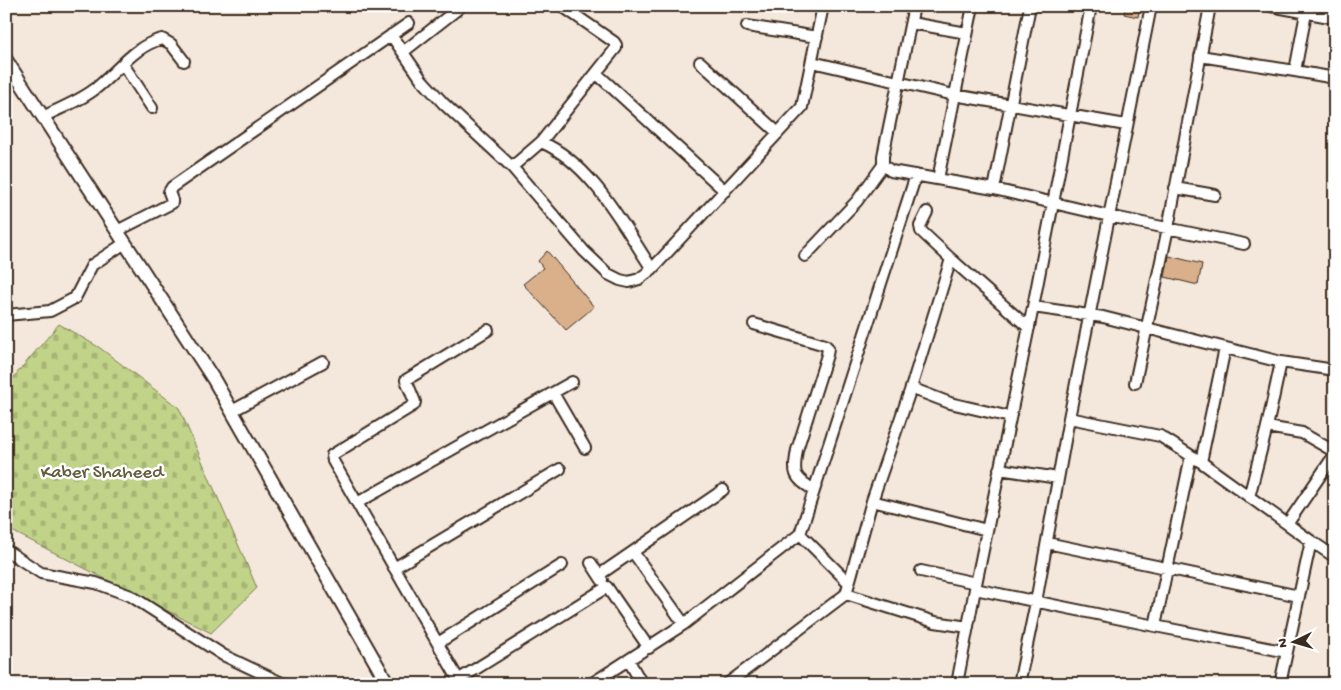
<svg xmlns="http://www.w3.org/2000/svg" width="1341" height="690" viewBox="0 0 1341 690" font-family="'Gochi Hand',sans-serif">
<style>
.cemetery{fill:url(#cemetery-stones);stroke:#7e7e53}
.building{fill:#dab08b;stroke:#3b2a1e}
.lines{fill:none;stroke-linecap:round;stroke-linejoin:round}
.minor-casing{stroke:#3b2a1e;stroke-width:14}
.tertiary-casing{stroke:#3b2a1e;stroke-width:16}
.minor{stroke:#fff;stroke-width:10}
.tertiary{stroke:#fff;stroke-width:12}
.labels{text-anchor:middle;stroke-width:5;stroke-linejoin:round;paint-order:stroke}
.park-label{font-size:19px;fill:#635d3e;stroke:#fff}
</style>
<defs>
<pattern id="cemetery-stones" width="16" height="16" patternUnits="userSpaceOnUse" patternTransform="scale(1.25)"><rect width="16" height="16" fill="#c0d388"/><path d="M2 7V4a2 2 0 0 1 4 0v3zM10 15v-3a2 2 0 0 1 4 0v3z" fill="#a6b575"/></pattern>
</defs>
<rect width="100%" height="100%" fill="#f4e7dc"/>
<filter id="ink" filterUnits="userSpaceOnUse"><feTurbulence type="fractalNoise" baseFrequency=".02" numOctaves="2"/><feDisplacementMap in="SourceGraphic" scale="10" xChannelSelector="R" yChannelSelector="G"/><feConvolveMatrix kernelMatrix="1 2 1 2 8 2 1 2 1" color-interpolation-filters="sRGB"/></filter>
<g filter="url(#ink)">
<path class="cemetery" d="M59 324 100 348 179 408 257 588 211 633 6 528V386Z"/>
<path class="building" d="M1125 6H1140L1138 17 1124 14Z
M547 251 594 307 566 330 523 284 543 268 538 261Z
M1169 256 1202 264 1198 285 1165 277Z"/>
<g class="lines">
<defs>
<path id="minor" d="M914 6 883 156V165L891 171 994 189 1109 216 1244 244
M1091 6 1033 307 975 589 1155 626
M1271 6 1335 18
M911 23 967 33
M747 26 817 37
M391 35 422 80 444 104 512 167 584 251 608 274 620 280 629 282 639 279 652 269 802 107 823 6
M403 52 459 8
M1200 56 1295 71 1306 13
M700 62 778 133
M812 62 954 95 1126 125
M123 64 152 108
M1295 71 1335 78
M596 73 725 191
M43 117C60 108 80 101 95 89 116 73 135 45 162 39L171 44 184 61
M541 142C591 163 623 225 652 269
M512 167 541 142 616 48V45L614 42 562 6
M938 179 973 6
M1175 188 1215 195
M994 189 1030 6
M927 212 920 226 921 231 951 259
M117 231 172 203V200L169 192 172 187 409 23
M805 256 857 201 883 165
M1033 307 1103 317 1281 362 1267 427 1249 497
M6 315 50 311 75 298 92 265 125 243
M754 324 825 345 828 348 827 355 797 450C793 474 793 477 814 490
M1281 362 1335 370
M1135 383 1168 228 1210 6
M911 388 950 403 1010 417
M553 393 585 448
M232 411 323 362
M1069 418 1151 6
M1267 427 1302 433 1335 452
M1191 456 1155 626 1287 652
M1201 462 1225 348
M999 469 1058 478
M872 501 987 530
M357 503 572 382
M1288 523 1335 454
M800 534 849 583
M1047 543 1299 596
M6 550 41 573 96 583 131 596 223 655 284 684
M633 552 684 624
M591 563 602 580
M394 568 560 469
M921 571 976 583
M599 575 723 490
M968 627 935 622 846 594 872 501 911 388 951 259 1029 328
M438 643 562 565
M629 661 642 684
M458 680 607 587 649 648
M461 684 333 461 332 455 414 405 415 402 406 380 488 330
M591 684 684 624 800 534 916 175
M727 684 846 594
M957 684 975 589
M1019 684 1036 602 1069 418 1160 436 1201 462 1311 541
M1280 684 1311 541 1335 557"/>
<path id="tertiary" d="M6 60 214 380 388 684"/>
</defs>
<use href="#minor" class="minor-casing"/>
<use href="#tertiary" class="tertiary-casing"/>
<use href="#minor" class="minor"/>
<use href="#tertiary" class="tertiary"/>
</g>
</g>
<g class="labels">
<g class="park-label">
<text x="102" y="477">Kaber Shaheed</text>
</g>
</g>
<rect width="1341" height="690" fill="none" stroke="#fff" stroke-width="25"/>
<rect x="12" y="12" width="1316" height="665" fill="none" stroke="#3b2a1e" stroke-width="2" filter="url(#ink)"/>
<g transform="translate(1294 642) rotate(265)" stroke="#ffffff" stroke-width="4" paint-order="stroke">
<path d="M0-4L9 19L0 12L-9 19Z" fill="#3b2a1e"/>
<text y="-8" font-size="14" font-weight="bold" text-anchor="middle" fill="#3b2a1e">N</text>
</g>
</svg>
